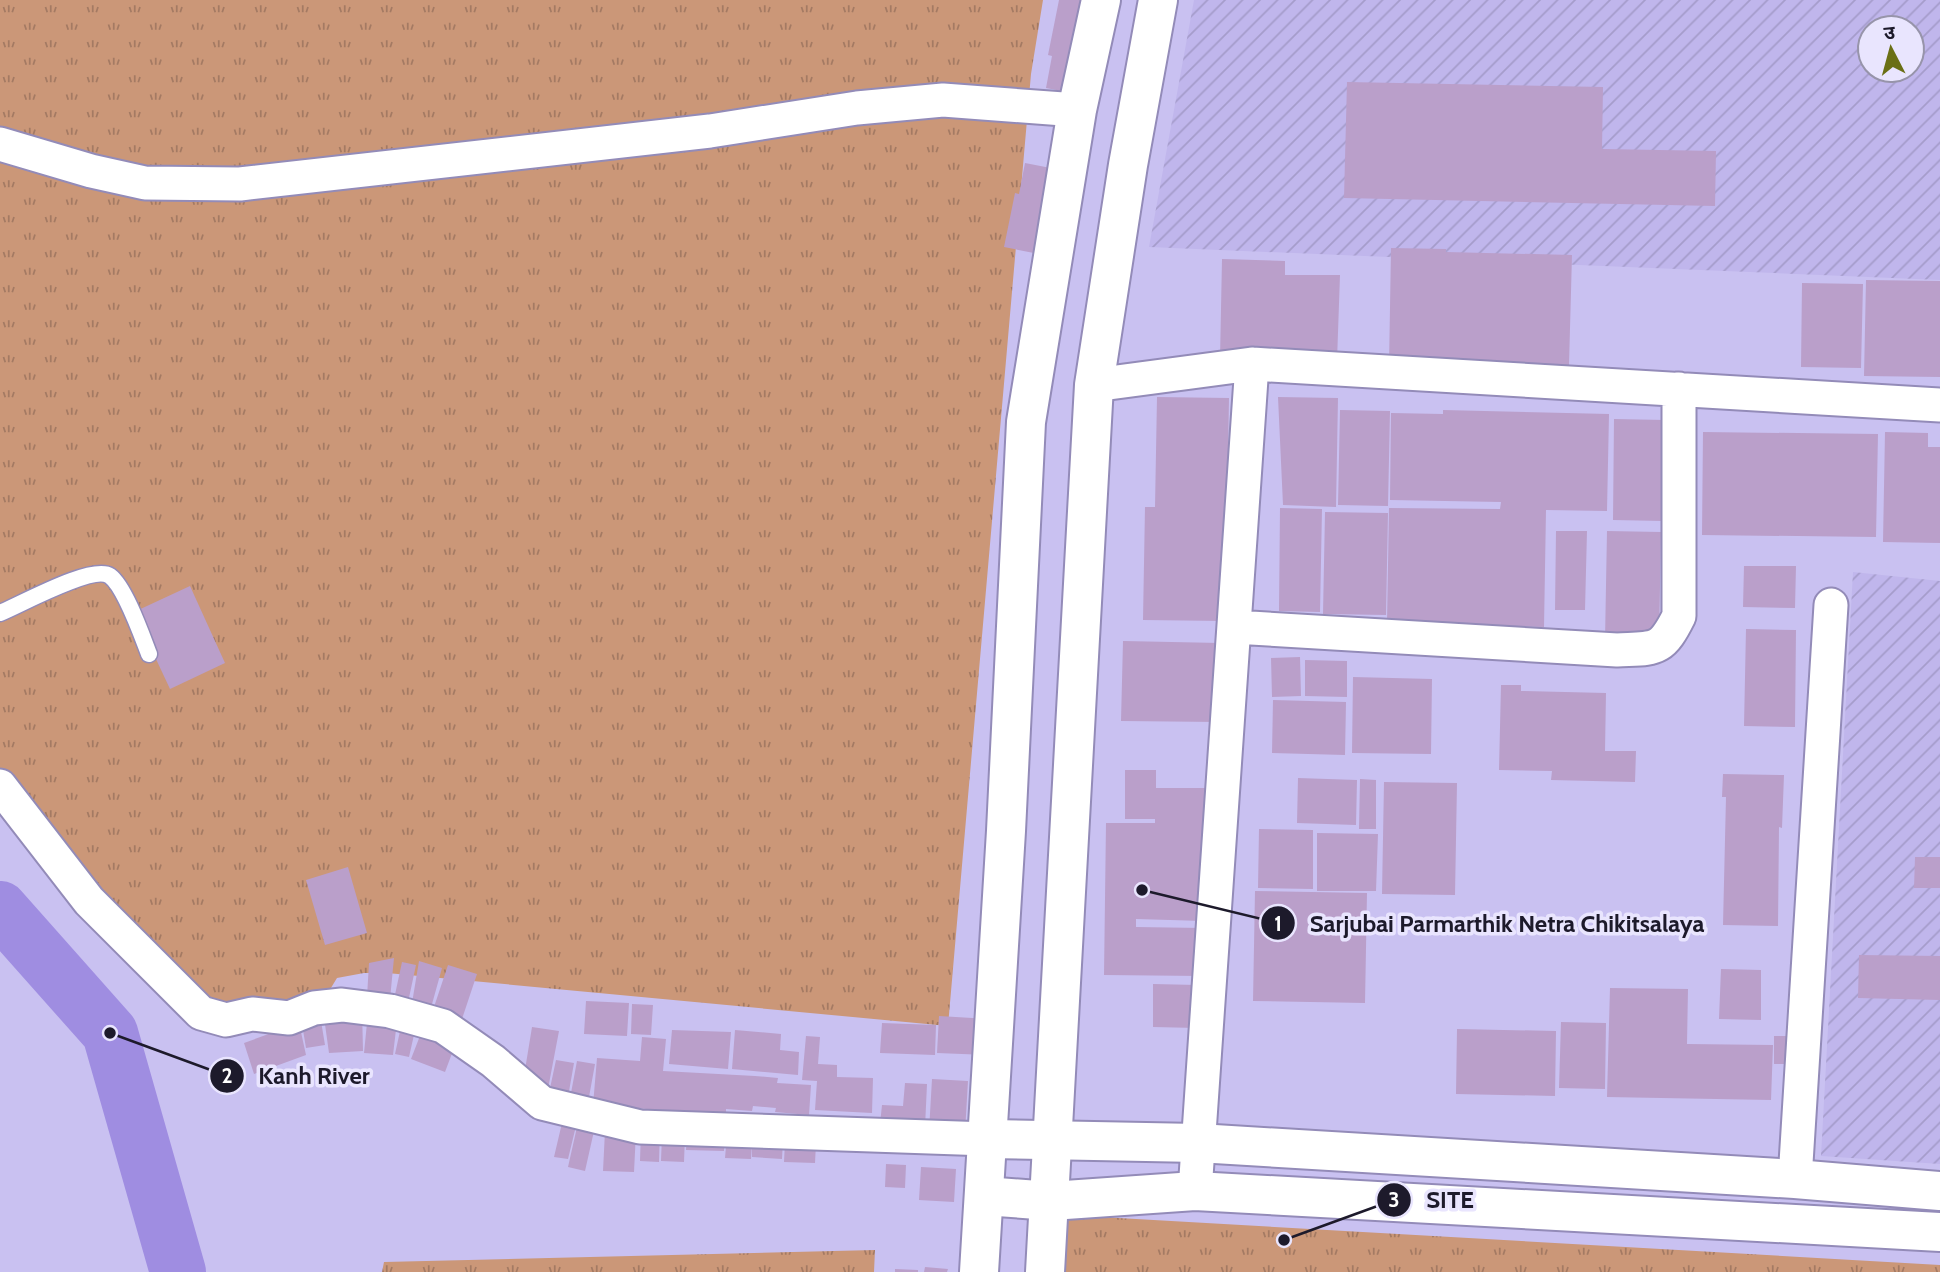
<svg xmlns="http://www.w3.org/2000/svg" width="1940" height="1272" viewBox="0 0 1940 1272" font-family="Cabin,'Noto Sans Devanagari',sans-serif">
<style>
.industrial{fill:url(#industrial-furrows);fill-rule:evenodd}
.grass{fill:url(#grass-tufts)}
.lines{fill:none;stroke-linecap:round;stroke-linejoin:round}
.river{stroke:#9f8de1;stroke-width:56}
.building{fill:#ba9fca}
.service-casing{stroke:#938bb8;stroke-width:19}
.minor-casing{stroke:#938bb8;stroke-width:37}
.tertiary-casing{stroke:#938bb8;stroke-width:42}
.secondary-casing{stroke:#938bb8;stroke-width:42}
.service{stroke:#fff;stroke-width:16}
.minor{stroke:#fff;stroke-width:33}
.tertiary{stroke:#fff;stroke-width:38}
.secondary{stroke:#fff;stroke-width:38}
.leader{fill:none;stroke:#1d1a2b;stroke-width:2.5}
.callout-dot{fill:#1d1a2b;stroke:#e9e5fe;stroke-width:2.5}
.mark-label{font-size:21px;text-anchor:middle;font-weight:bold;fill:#fff}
.callout-label{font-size:24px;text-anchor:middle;font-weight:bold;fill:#1d1a2b;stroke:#e9e5fe;stroke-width:7;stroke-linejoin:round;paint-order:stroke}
</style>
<defs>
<pattern id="industrial-furrows" width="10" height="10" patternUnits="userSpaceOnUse" patternTransform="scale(1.75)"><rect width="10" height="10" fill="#c0b6ec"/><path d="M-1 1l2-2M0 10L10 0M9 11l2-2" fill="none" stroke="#a59ccb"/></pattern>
<pattern id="grass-tufts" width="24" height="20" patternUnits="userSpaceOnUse" patternTransform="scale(1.75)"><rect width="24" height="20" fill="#cb9778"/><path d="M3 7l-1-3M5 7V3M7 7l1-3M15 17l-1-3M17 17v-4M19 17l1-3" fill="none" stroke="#a47a63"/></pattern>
</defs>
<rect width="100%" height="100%" fill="#c9c1f1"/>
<path class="industrial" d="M1194 0H1940V280L1149 247ZM1870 28H1912V70H1870Z
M1853 572 1940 581V1164L1821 1156Z"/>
<path class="grass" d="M0 0H1043L1031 74 948 1026 387 973H364L337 978 323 1001 235 1030 0 789Z
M1066 1215 1940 1265V1272H1064Z
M875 1250 874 1272H382L384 1262Z"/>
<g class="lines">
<path class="river" d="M0 909 110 1033 178 1272"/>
</g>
<path class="building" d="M1059 0H1096L1077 94 1046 88 1052 56 1048 55Z
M1347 82 1603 87 1602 149 1716 151 1715 206 1344 198Z
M1025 163 1066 171 1049 256 1004 247 1015 193 1019 194Z
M1391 248 1446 249V252L1572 255 1569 365 1389 367Z
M1222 259 1285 261V275H1340L1337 361 1220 359Z
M1866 280 1940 281V377L1864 376Z
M1802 283 1863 284 1861 368 1801 367Z
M1157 397 1229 398 1225 621 1143 620 1145 507H1155Z
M1278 397 1338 398 1336 507 1283 505Z
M1340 410 1390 411 1388 506 1338 505Z
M1443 410 1609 414 1607 511 1546 510 1544 627 1387 623 1389 508 1500 509 1501 502 1390 500 1391 413 1443 414Z
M1614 419 1665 420 1664 521 1613 520Z
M1703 432 1878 434 1876 537 1702 535Z
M1885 432 1928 433V447H1940V543L1883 542Z
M1280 508 1322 509 1320 612 1279 611Z
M1325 512 1388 513 1386 615 1323 614Z
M1556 531H1587L1585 610H1555Z
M1607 531 1661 532 1659 641 1605 640Z
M1744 566H1796L1795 608 1743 607Z
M190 586 225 663 170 689 134 612Z
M1746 629 1796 630 1795 727 1744 726Z
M1123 641 1220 643 1218 722 1121 721Z
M1300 657 1301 696 1272 697 1271 658Z
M1305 660 1347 661V697L1305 696Z
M1353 677 1432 679 1431 754 1352 753Z
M1501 685H1521V691L1606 693 1605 751H1636L1635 782 1551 780 1552 771 1499 770Z
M1273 700 1346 702 1345 755 1272 753Z
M1125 770H1156V788H1205L1204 921 1136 919V927L1203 928 1202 976 1104 975 1106 823H1155V819H1125Z
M1723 774 1784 775 1782 828 1779 827 1778 926 1723 925 1726 797H1722Z
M1298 778 1357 780 1356 825 1297 823Z
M1360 779 1376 780V829H1359Z
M1384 782 1457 783 1455 895 1382 894Z
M1259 829 1313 830V889L1258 888Z
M1317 833 1378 834 1376 891H1317Z
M1915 857H1940V888H1914Z
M348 867 367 933 325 945 306 880Z
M1255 891 1367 893 1365 1003 1253 1001Z
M1859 955 1940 956V1000L1858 998Z
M394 958 390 999 367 997 369 963Z
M419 961 442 968 429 1015 411 1009Z
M402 962 416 965 407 1007 393 1004Z
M448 965 477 974 459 1028 430 1019Z
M1721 969 1761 970V1020L1719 1019Z
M1153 984 1197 985V1028L1153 1027Z
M1610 988 1688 989 1687 1044 1773 1045 1771 1100 1607 1097Z
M586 1001 629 1003 627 1036 584 1034Z
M632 1004 653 1005 651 1035 631 1034Z
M362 1009 363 1051 329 1053 323 1010Z
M368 1013 397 1021 393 1055 364 1053Z
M320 1015 325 1045 306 1048 301 1018Z
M939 1016 989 1019 987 1055 937 1053Z
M402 1022 416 1026 409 1057 395 1054Z
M1561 1022 1606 1023 1605 1089 1559 1088Z
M299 1023 306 1055 254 1074 244 1043Z
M882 1023 936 1025 935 1055 880 1053Z
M532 1027 559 1031 547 1094 523 1082Z
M423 1028 457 1040 445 1072 411 1059Z
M1457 1029 1556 1031 1555 1096 1456 1094Z
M672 1030 731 1032 728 1069 669 1064Z
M735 1030 781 1034 780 1050 799 1052 798 1075 732 1069Z
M806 1036 820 1037 818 1064 837 1065V1077L873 1078 872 1113 815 1110 817 1081 802 1080Z
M1774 1036H1794V1064H1774Z
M642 1037 666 1039 663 1071 755 1076 778 1078 777 1083 811 1085 809 1115 775 1112 776 1108 753 1106 752 1111 726 1109V1115L593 1105 597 1058 640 1061Z
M556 1060 574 1063 568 1097 549 1093Z
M577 1061 595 1064 589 1097 571 1093Z
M932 1079 968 1081 965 1132 929 1131Z
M905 1083 927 1084 925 1127 880 1124 882 1105 903 1106Z
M562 1123 576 1126 568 1159 554 1157Z
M577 1127 594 1131 585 1171 568 1167Z
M641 1130 660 1131 659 1162 640 1161Z
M687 1130 725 1132 724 1151 686 1150Z
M605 1131 636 1132 634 1172 603 1171Z
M662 1134 685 1135 684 1162 661 1161Z
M727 1135 783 1140 782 1159 752 1157V1143L751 1159 725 1158Z
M785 1141 816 1143 815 1163 784 1162Z
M886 1164 906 1165 905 1188 885 1187Z
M921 1167 956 1169 954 1202 919 1200Z
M925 1267 948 1269 947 1272H924Z
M895 1269 918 1270V1272H895Z"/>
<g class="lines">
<defs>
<path id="service" d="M0 613C20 605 93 564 110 576 125 587 142 636 149 654"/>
<path id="minor" d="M0 144 91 171 145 183 240 184 710 131 857 108 943 100 1077 110
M1094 385 1252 364 1940 405
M1234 627 1617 650C1656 648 1661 652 1679 616V389
M0 786 89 901 201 1013 226 1020 252 1014 289 1018 314 1008 342 1005 390 1011 443 1026 493 1061 542 1103 640 1127 988 1139
M1795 1179 1831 605
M1195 1191 1252 364"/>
<path id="tertiary" d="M988 1139 1198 1143 1795 1179 1940 1191
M984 1196 1051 1201 1195 1191 1940 1232"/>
<path id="secondary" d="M979 1272 1006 831 1026 422 1077 110 1101 0
M1045 1272 1094 385 1128 165 1158 0"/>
</defs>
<use href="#service" class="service-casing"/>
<use href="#minor" class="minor-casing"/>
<use href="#tertiary" class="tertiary-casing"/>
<use href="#secondary" class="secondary-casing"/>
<use href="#service" class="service"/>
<use href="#minor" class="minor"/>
<use href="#tertiary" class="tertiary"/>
<use href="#secondary" class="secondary"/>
</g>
<path class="leader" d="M1142 890L1278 923M110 1033L227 1076M1284 1240L1394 1200"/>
<g class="callout-dot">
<circle cx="1142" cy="890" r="7"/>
<circle cx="110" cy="1033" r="7"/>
<circle cx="1284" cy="1240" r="7"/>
<circle cx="1278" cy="923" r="18"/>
<circle cx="227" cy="1076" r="18"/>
<circle cx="1394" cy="1200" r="18"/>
</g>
<g class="mark-label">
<text x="1278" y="931">1</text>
<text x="227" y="1083">2</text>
<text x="1394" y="1207">3</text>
</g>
<g class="callout-label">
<text x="1507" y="932">Sarjubai Parmarthik Netra Chikitsalaya</text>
<text x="314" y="1084">Kanh River</text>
<text x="1450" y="1208">SITE</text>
</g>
<g transform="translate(1891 49) rotate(354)"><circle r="33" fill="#e9e5fe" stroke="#9794aa" stroke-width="2"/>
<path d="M0-5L12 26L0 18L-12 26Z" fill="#6a6f15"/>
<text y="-10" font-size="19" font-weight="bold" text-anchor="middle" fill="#1d1a2b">उ</text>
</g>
</svg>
